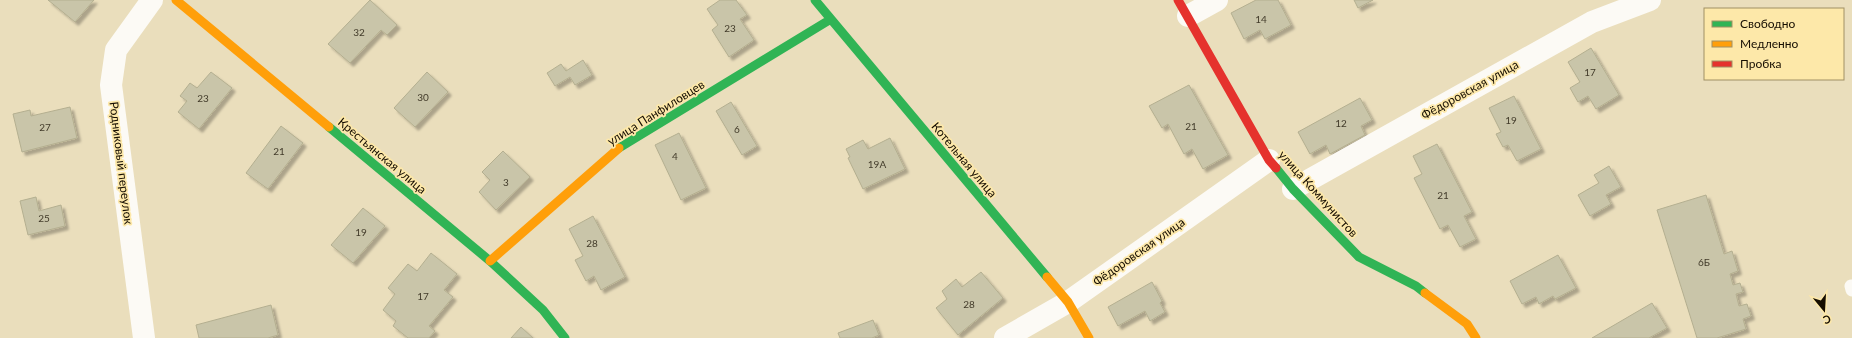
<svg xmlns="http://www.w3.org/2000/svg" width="1852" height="338" viewBox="0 0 1852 338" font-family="Lato,sans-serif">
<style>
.building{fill:#c9c5a9;stroke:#b4af90;filter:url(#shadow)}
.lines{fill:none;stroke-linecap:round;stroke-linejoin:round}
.lane{stroke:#fcfaf5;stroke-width:13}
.street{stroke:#fcfaf5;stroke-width:22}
.fast{stroke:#30b455;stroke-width:9}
.slow{stroke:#ff9f0a;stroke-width:9}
.jam{stroke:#e5322d;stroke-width:9}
.labels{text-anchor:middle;stroke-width:3.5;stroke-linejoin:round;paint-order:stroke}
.number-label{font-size:10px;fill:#423b2a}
.street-label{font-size:12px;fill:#150d00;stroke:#fde8a9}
</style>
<defs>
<filter id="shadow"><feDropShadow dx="3.5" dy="3.5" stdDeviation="1" flood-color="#0004"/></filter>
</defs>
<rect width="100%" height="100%" fill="#eadebc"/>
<path class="building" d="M48 0H94L75 22Z
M370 0 397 25 387 35 381 30 350 63 328 44Z
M720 0H736L747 15 740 19 754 40 729 57 712 30 718 25 707 9Z
M1256 0H1278L1291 25 1265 39 1260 30 1244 39 1231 13Z
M1354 0H1373L1358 8Z
M1591 48 1619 95 1596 109 1588 96 1578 102 1570 88 1580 82 1568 62Z
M583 60 592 75 575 85 570 77 555 86 547 73 561 64 566 71Z
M211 72 232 88 199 129 178 112 187 101 180 96 190 83 197 88Z
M427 72 448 92 415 127 394 108Z
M1189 85 1228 155 1203 169 1192 149 1184 154 1168 124 1162 128 1149 106Z
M1514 96 1541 149 1517 161 1508 145 1503 147 1496 134 1501 132 1489 108Z
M1360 98 1372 120 1361 126 1365 135 1330 154 1326 145 1310 154 1298 132Z
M731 102 757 146 742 155 716 111Z
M70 107 77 138 22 152 13 114 30 110 31 116Z
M281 126 303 143 268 189 246 173Z
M679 133 706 188 681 200 655 145Z
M890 138 905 169 863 189 848 158 850 157 846 149 863 140 868 149Z
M1437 144 1472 212 1464 216 1476 239 1460 247 1448 225 1440 229 1414 178 1422 174 1413 156Z
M503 151 530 177 496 210 479 192 490 180 482 172Z
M1609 166 1621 187 1606 195 1611 204 1590 216 1578 195 1599 183 1594 175Z
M1706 195 1724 254 1732 251 1738 271 1730 274 1733 285 1740 283 1743 292 1736 294 1739 306 1747 304 1751 316 1743 319 1746 329 1717 338H1697L1657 210Z
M36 197 39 211 61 205 65 226 28 235 20 201Z
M363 208 385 226 353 263 331 245Z
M593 216 625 277 601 290 594 276 586 281 575 260 583 256 569 229Z
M431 253 457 274 444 290 453 297 429 326 435 331 429 338H408L393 326 396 321 383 310 395 294 388 288 408 264 417 271Z
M1558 255 1576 288 1555 299 1553 296 1539 304 1536 297 1522 304 1510 281Z
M981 272 1003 298 958 335 936 308 947 299 942 291 956 279 962 287Z
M1152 282 1162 301 1160 303 1165 312 1150 321 1145 311 1118 326 1108 307Z
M1652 303 1667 328 1649 338H1592Z
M271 305 278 335 268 338H199L196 325Z
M873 320 879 335 872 338H840L838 333Z
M521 327 533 338H511Z"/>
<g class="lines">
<path class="lane" d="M1851 286 1852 290"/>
<path class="street" d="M1188 16 1217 0
M1293 189 1592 22 1650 0
M144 338 111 85 116 50 152 0
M1005 338 1068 302 1269 160"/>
<path class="fast" d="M815 0 1047 277
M329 127 490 261 543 310 565 338
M619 148 831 19
M1276 168 1293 189 1359 257 1416 286 1425 293"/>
<path class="slow" d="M176 0 329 127
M490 261 619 148
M1047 277 1068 302 1089 338
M1425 293 1467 324 1476 338"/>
<path class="jam" d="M1178 0 1269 160 1276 168"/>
</g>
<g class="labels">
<g class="number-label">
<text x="1261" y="23">14</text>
<text x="730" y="32">23</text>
<text x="359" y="36">32</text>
<text x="1590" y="76">17</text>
<text x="423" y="101">30</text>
<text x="203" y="102">23</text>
<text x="1511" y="124">19</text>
<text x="1341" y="127">12</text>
<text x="1191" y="130">21</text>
<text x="45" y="131">27</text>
<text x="737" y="133">6</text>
<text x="279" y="155">21</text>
<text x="675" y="160">4</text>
<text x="877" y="168">19А</text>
<text x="506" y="186">3</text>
<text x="1443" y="199">21</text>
<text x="44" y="222">25</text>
<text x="361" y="236">19</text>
<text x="592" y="247">28</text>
<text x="1704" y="266">6Б</text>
<text x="423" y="300">17</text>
<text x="969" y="308">28</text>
</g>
<g class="street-label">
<text transform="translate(1470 90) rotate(-29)" y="4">Фёдоровская улица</text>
<text transform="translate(656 113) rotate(-32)" y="4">улица Панфиловцев</text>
<text transform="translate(382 156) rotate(40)" y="4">Крестьянская улица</text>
<text transform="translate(964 160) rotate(50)" y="4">Котельная улица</text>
<text transform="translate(121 163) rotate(83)" y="4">Родниковый переулок</text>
<text transform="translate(1318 194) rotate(48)" y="4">улица Коммунистов</text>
<text transform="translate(1139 252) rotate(-35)" y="4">Фёдоровская улица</text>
</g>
</g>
<rect x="1704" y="8" width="140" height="72" fill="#fde8a9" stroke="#a09065"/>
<rect x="1712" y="21" width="20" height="6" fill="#30b455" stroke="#a09065"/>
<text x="1740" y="28" font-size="12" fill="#150d00">Свободно</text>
<rect x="1712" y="41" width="20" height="6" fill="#ff9f0a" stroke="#a09065"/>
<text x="1740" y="48" font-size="12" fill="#150d00">Медленно</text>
<rect x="1712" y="61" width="20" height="6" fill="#e5322d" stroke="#a09065"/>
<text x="1740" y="68" font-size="12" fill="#150d00">Пробка</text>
<g transform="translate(1824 310) rotate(162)" stroke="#fde8a9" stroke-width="3" paint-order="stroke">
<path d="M0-3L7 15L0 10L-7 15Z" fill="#150d00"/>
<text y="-6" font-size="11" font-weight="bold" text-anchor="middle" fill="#150d00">С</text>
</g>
</svg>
